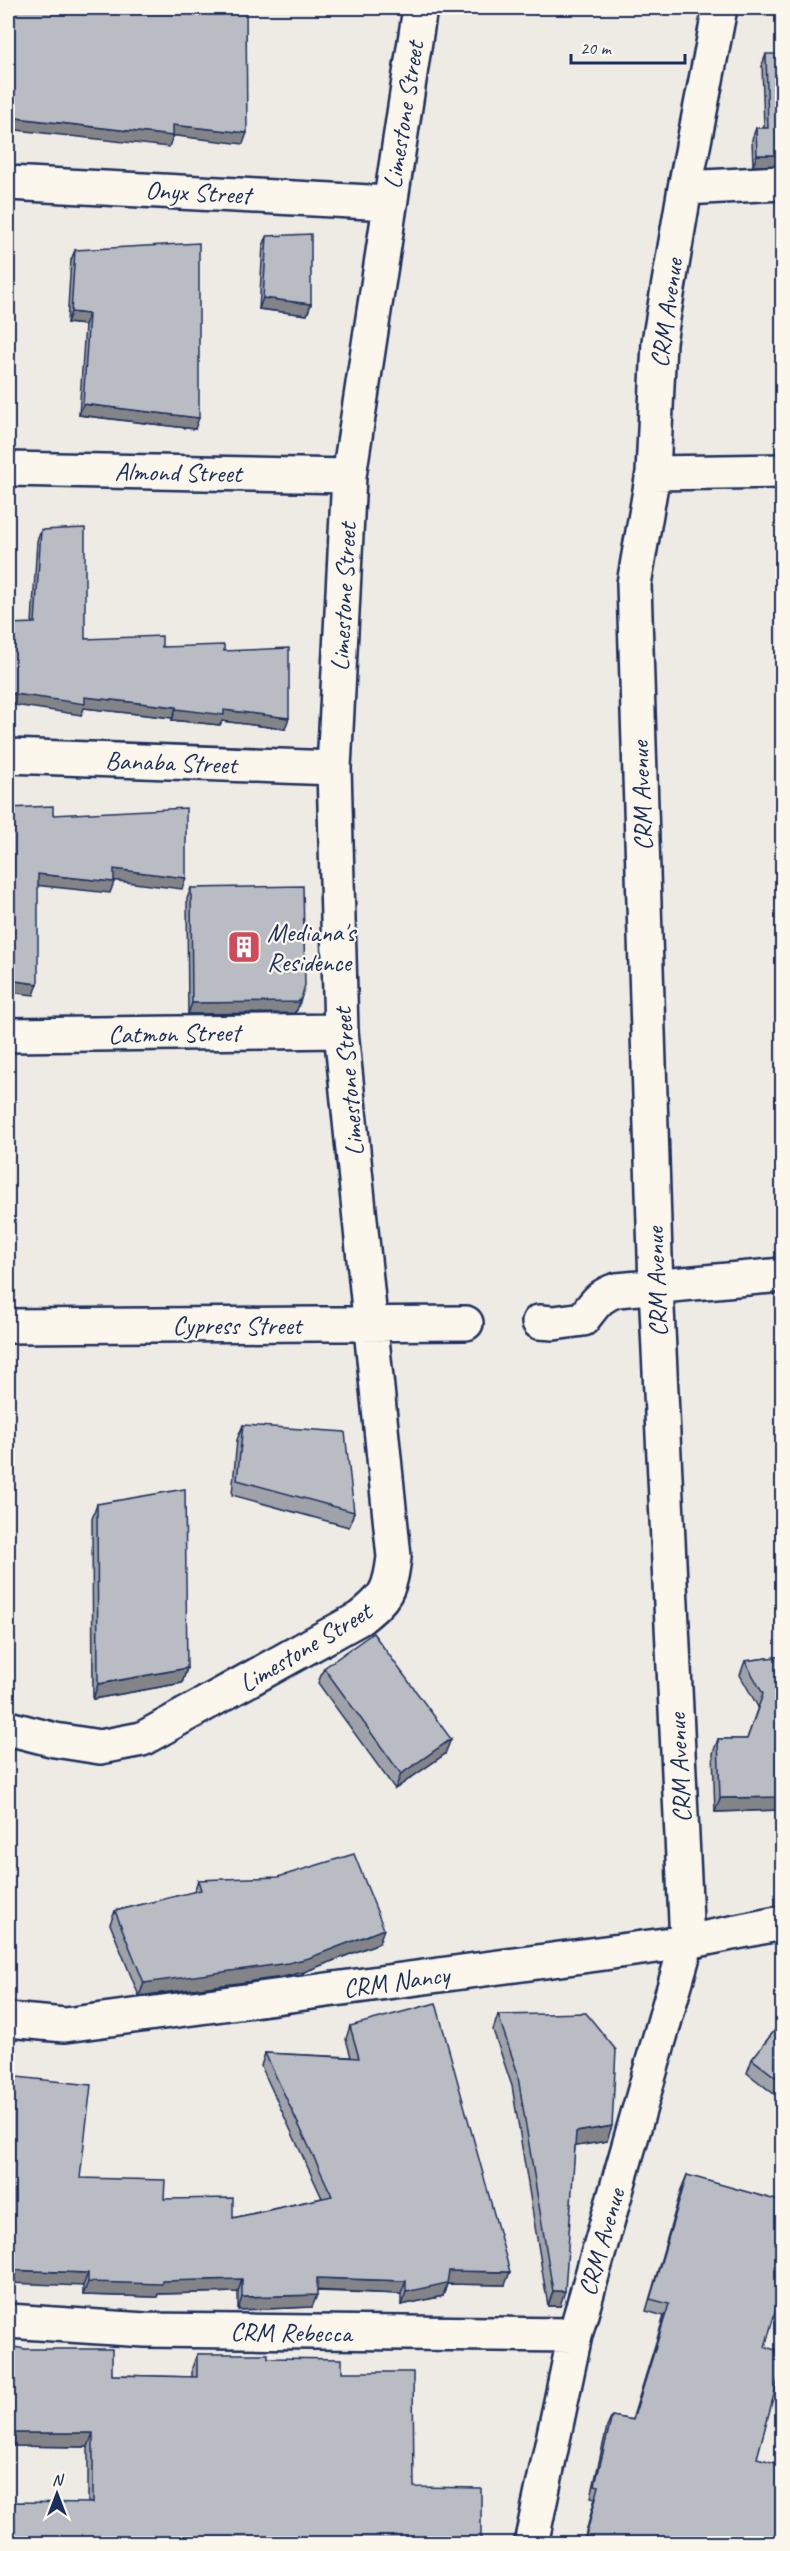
<svg xmlns="http://www.w3.org/2000/svg" width="790" height="2551" viewBox="0 0 790 2551" font-family="Caveat,sans-serif">
<style>
.lines{fill:none;stroke-linecap:round;stroke-linejoin:round}
.minor-casing{stroke:#1b2f5e;stroke-width:38}
.minor{stroke:#fbf7ec;stroke-width:33}
.wall{fill:#9fa2a8;stroke:#1b2f5e;stroke-width:1.5}
.shaded-wall{fill:#828488;stroke:#1b2f5e;stroke-width:1.5}
.building{fill:#b9bcc3;stroke:#1b2f5e;stroke-width:1.5}
.labels{text-anchor:middle;stroke-width:4.5;stroke-linejoin:round;paint-order:stroke}
.street-label{font-size:26px;fill:#1b2f5e;stroke:#fbf7ec}
.poi-label{font-size:26px;fill:#1b2f5e;stroke:#fbf7ec;text-anchor:start}
</style>
<rect width="100%" height="100%" fill="#eeebe4"/>
<filter id="ink" filterUnits="userSpaceOnUse"><feTurbulence type="fractalNoise" baseFrequency=".0167" numOctaves="2"/><feDisplacementMap in="SourceGraphic" scale="12" xChannelSelector="R" yChannelSelector="G"/><feConvolveMatrix kernelMatrix="1 2 1 2 8 2 1 2 1" color-interpolation-filters="sRGB"/></filter>
<g filter="url(#ink)">
<g class="lines">
<defs>
<path id="minor" d="M8 183 389 203
M685 188 782 183
M8 469 349 476
M653 473 782 471
M8 756 334 768
M8 1035 341 1031
M539 1322 554 1323 583 1319C594 1305 599 1295 617 1290L782 1275
M8 1326 466 1323
M8 1728 55 1740 100 1747 142 1739 360 1618C386 1597 390 1591 394 1557L341 1031 334 768 349 476 420 8
M8 2020 65 2025 687 1942 782 1923
M8 2321 145 2330 575 2335
M531 2544 575 2335 687 1942 656 1287 634 584 653 473 659 342 685 188 720 8"/>
</defs>
<use href="#minor" class="minor-casing"/>
<use href="#minor" class="minor"/>
</g>
<path class="wall" d="M766 54 783 165 753 166 752 139 756 128H764L762 65Z
M267 236 311 304 307 315 259 309 263 246Z
M75 250 195 429 79 415 85 325 67 323 71 260Z
M41 530 85 639 162 647 224 651 285 729 222 721 220 725 172 720 173 718 84 708 81 715 32 623 37 541Z
M191 888 297 1010 294 1013 188 1014 187 899Z
M243 1425 354 1512 349 1527 232 1495 237 1440Z
M97 1504 187 1668 182 1683 93 1699 92 1519Z
M783 1656V1888H780L782 1810 715 1812 713 1753 718 1739H747L758 1707 740 1675 745 1661Z
M324 1668 445 1754 395 1789 318 1683Z
M198 1880 379 1943 304 1972 283 1977 139 1996 110 1924 115 1911 194 1892Z
M498 2015 607 2141 575 2146 560 2306H548L512 2086 493 2030Z
M783 2020V2101L747 2073 752 2059Z
M350 2026 505 2285 447 2284 443 2296 401 2305V2294L317 2291 312 2307 238 2310V2292L158 2294 157 2297 83 2295 80 2178 233 2218 322 2198 261 2066 265 2053 351 2057 346 2039Z
M687 2175 765 2347 757 2458 776 2539 783 2544H583L595 2498 591 2497 607 2427 612 2416 632 2420 664 2316 646 2311 682 2187Z
M8 2346 112 2375 192 2377V2368L197 2354 268 2358 342 2372 414 2487 88 2503V2447L8 2446Z"/>
<path class="shaded-wall" d="M8 117 173 136 169 147 8 129Z
M173 125 247 133 243 144 169 135Z
M757 155H783V165L753 166Z
M263 298 311 304 307 315 259 309Z
M71 312 89 314 85 325 67 323Z
M83 404 199 418 195 429 79 415Z
M8 693 85 697 176 707 173 718 84 708 81 715 8 704Z
M176 709 224 710 289 718 285 729 222 721 220 725 172 720Z
M114 869 186 878 182 889 110 880Z
M38 874 114 882 110 893 34 885Z
M8 980 38 984 34 995 8 992Z
M301 999 297 1010 294 1013 188 1014 192 1003Z
M187 1668 182 1683 93 1699 98 1684Z
M451 1739 445 1754 395 1789 401 1774Z
M783 1797 782 1810 715 1812 720 1798Z
M384 1929 379 1943 304 1972 283 1977 139 1996 144 1983Z
M612 2126 607 2141 571 2147 576 2132Z
M8 2270 88 2273 83 2286 8 2283Z
M449 2271 510 2272 505 2285 447 2284 443 2296 401 2305 406 2292Z
M317 2278 406 2281 401 2294 312 2290Z
M242 2279 238 2292 158 2294 157 2297 83 2295 88 2282Z
M553 2291H565L560 2306H548Z
M317 2295 312 2307 238 2310 242 2297Z
M8 2433H93L88 2447 8 2446Z"/>
<path class="building" d="M8 8H246L247 133 173 125V136L8 117Z
M766 54H783V155H757L756 128H768Z
M311 234V304L263 298 267 236Z
M199 243V418L83 404 89 314 71 312 75 250Z
M85 528V639L162 636V647L224 645V651L289 648V718L224 710V715L176 709V707L85 697V704L8 693V624L35 623 41 530Z
M53 806V815L186 808V878L114 869V882L38 874V984L8 980V808Z
M303 886 305 985 301 999 298 1002 192 1003 191 888Z
M243 1425 345 1432 354 1512 237 1480Z
M185 1489 187 1668 98 1684 97 1504Z
M373 1633 451 1739 401 1774 324 1668Z
M783 1656V1797L720 1798 718 1739H747L763 1694 745 1661Z
M354 1854 384 1929 309 1958 288 1963 144 1983 115 1911 201 1890 198 1880 278 1877Z
M436 2003 510 2272 449 2271 447 2283 406 2292V2281L317 2278V2295L242 2297V2279L162 2281V2284L88 2282V2273L8 2270V2076L91 2085 80 2178 165 2180 164 2199 233 2198V2218L332 2196 265 2053 359 2058 350 2026Z
M586 2013 616 2050 612 2126 576 2132 565 2291H553L517 2071 498 2015Z
M783 2020V2083L752 2059Z
M687 2175 783 2202V2285L765 2347 783 2352V2361L757 2458 783 2465V2515L776 2539 783 2541V2544H584L599 2486 595 2485 612 2416 633 2420 669 2304 650 2299Z
M8 2346 25 2349H112V2375L197 2377V2354H268V2358L342 2359V2372H413L414 2487 481 2488V2544H8V2502L93 2503V2433H8Z"/>
</g>
<defs>
<symbol id="building-square" viewBox="-11 -11 22 22"><rect x="-9" y="-9" width="18" height="18" rx="4" fill="#d1495b" stroke="#fbf7ec"/><path d="M-4-6H4V6H1V3H-1V6H-4ZM-2.5-4.3h1.7v1.8h-1.7ZM.8-4.3h1.7v1.8H.8ZM-2.5-1h1.7V.8h-1.7ZM.8-1h1.7V.8H.8Z" fill="#fff"/></symbol>
</defs>
<g fill-rule="evenodd">
<use href="#building-square" x="225" y="928" width="38" height="38"/>
</g>
<g class="labels">
<g class="street-label">
<text transform="translate(403 115) rotate(-81)" y="9">Limestone Street</text>
<text transform="translate(198 192) rotate(3)" y="9">Onyx Street</text>
<text transform="translate(666 313) rotate(-82)" y="9">CRM Avenue</text>
<text transform="translate(178 472) rotate(1)" y="9">Almond Street</text>
<text transform="translate(343 597) rotate(-87)" y="9">Limestone Street</text>
<text transform="translate(171 762) rotate(2)" y="9">Banaba Street</text>
<text transform="translate(641 796) rotate(-92)" y="9">CRM Avenue</text>
<text transform="translate(174 1033) rotate(-1)" y="9">Catmon Street</text>
<text transform="translate(348 1082) rotate(-95)" y="9">Limestone Street</text>
<text transform="translate(656 1282) rotate(-92)" y="9">CRM Avenue</text>
<text x="237" y="1334">Cypress Street</text>
<text transform="translate(305 1647) rotate(-31)" y="9">Limestone Street</text>
<text transform="translate(679 1768) rotate(-93)" y="9">CRM Avenue</text>
<text transform="translate(396 1981) rotate(-8)" y="9">CRM Nancy</text>
<text transform="translate(601 2242) rotate(-74)" y="9">CRM Avenue</text>
<text transform="translate(291 2332) rotate(1)" y="9">CRM Rebecca</text>
</g>
<g class="poi-label">
<text x="267" y="941">Mediana's<tspan x="267" dy="30">Residence</tspan></text>
</g>
</g>
<rect width="790" height="2551" fill="none" stroke="#fbf7ec" stroke-width="30"/>
<rect x="15" y="15" width="760" height="2521" fill="none" stroke="#1b2f5e" stroke-width="2" filter="url(#ink)"/>
<g transform="translate(57 2494)" stroke="#fbf7ec" stroke-width="4.5" paint-order="stroke">
<path d="M0-4.5L10 22L0 15L-10 22Z" fill="#1b2f5e"/>
<text y="-9" font-size="16" font-weight="bold" text-anchor="middle" fill="#1b2f5e">N</text>
</g>
<path d="M571 54v9h114v-9" fill="none" stroke="#1b2f5e" stroke-width="3"/>
<text x="580" y="54" font-size="18" fill="#1b2f5e" stroke="#fbf7ec" stroke-width="4.5" paint-order="stroke">20 m</text>
</svg>
